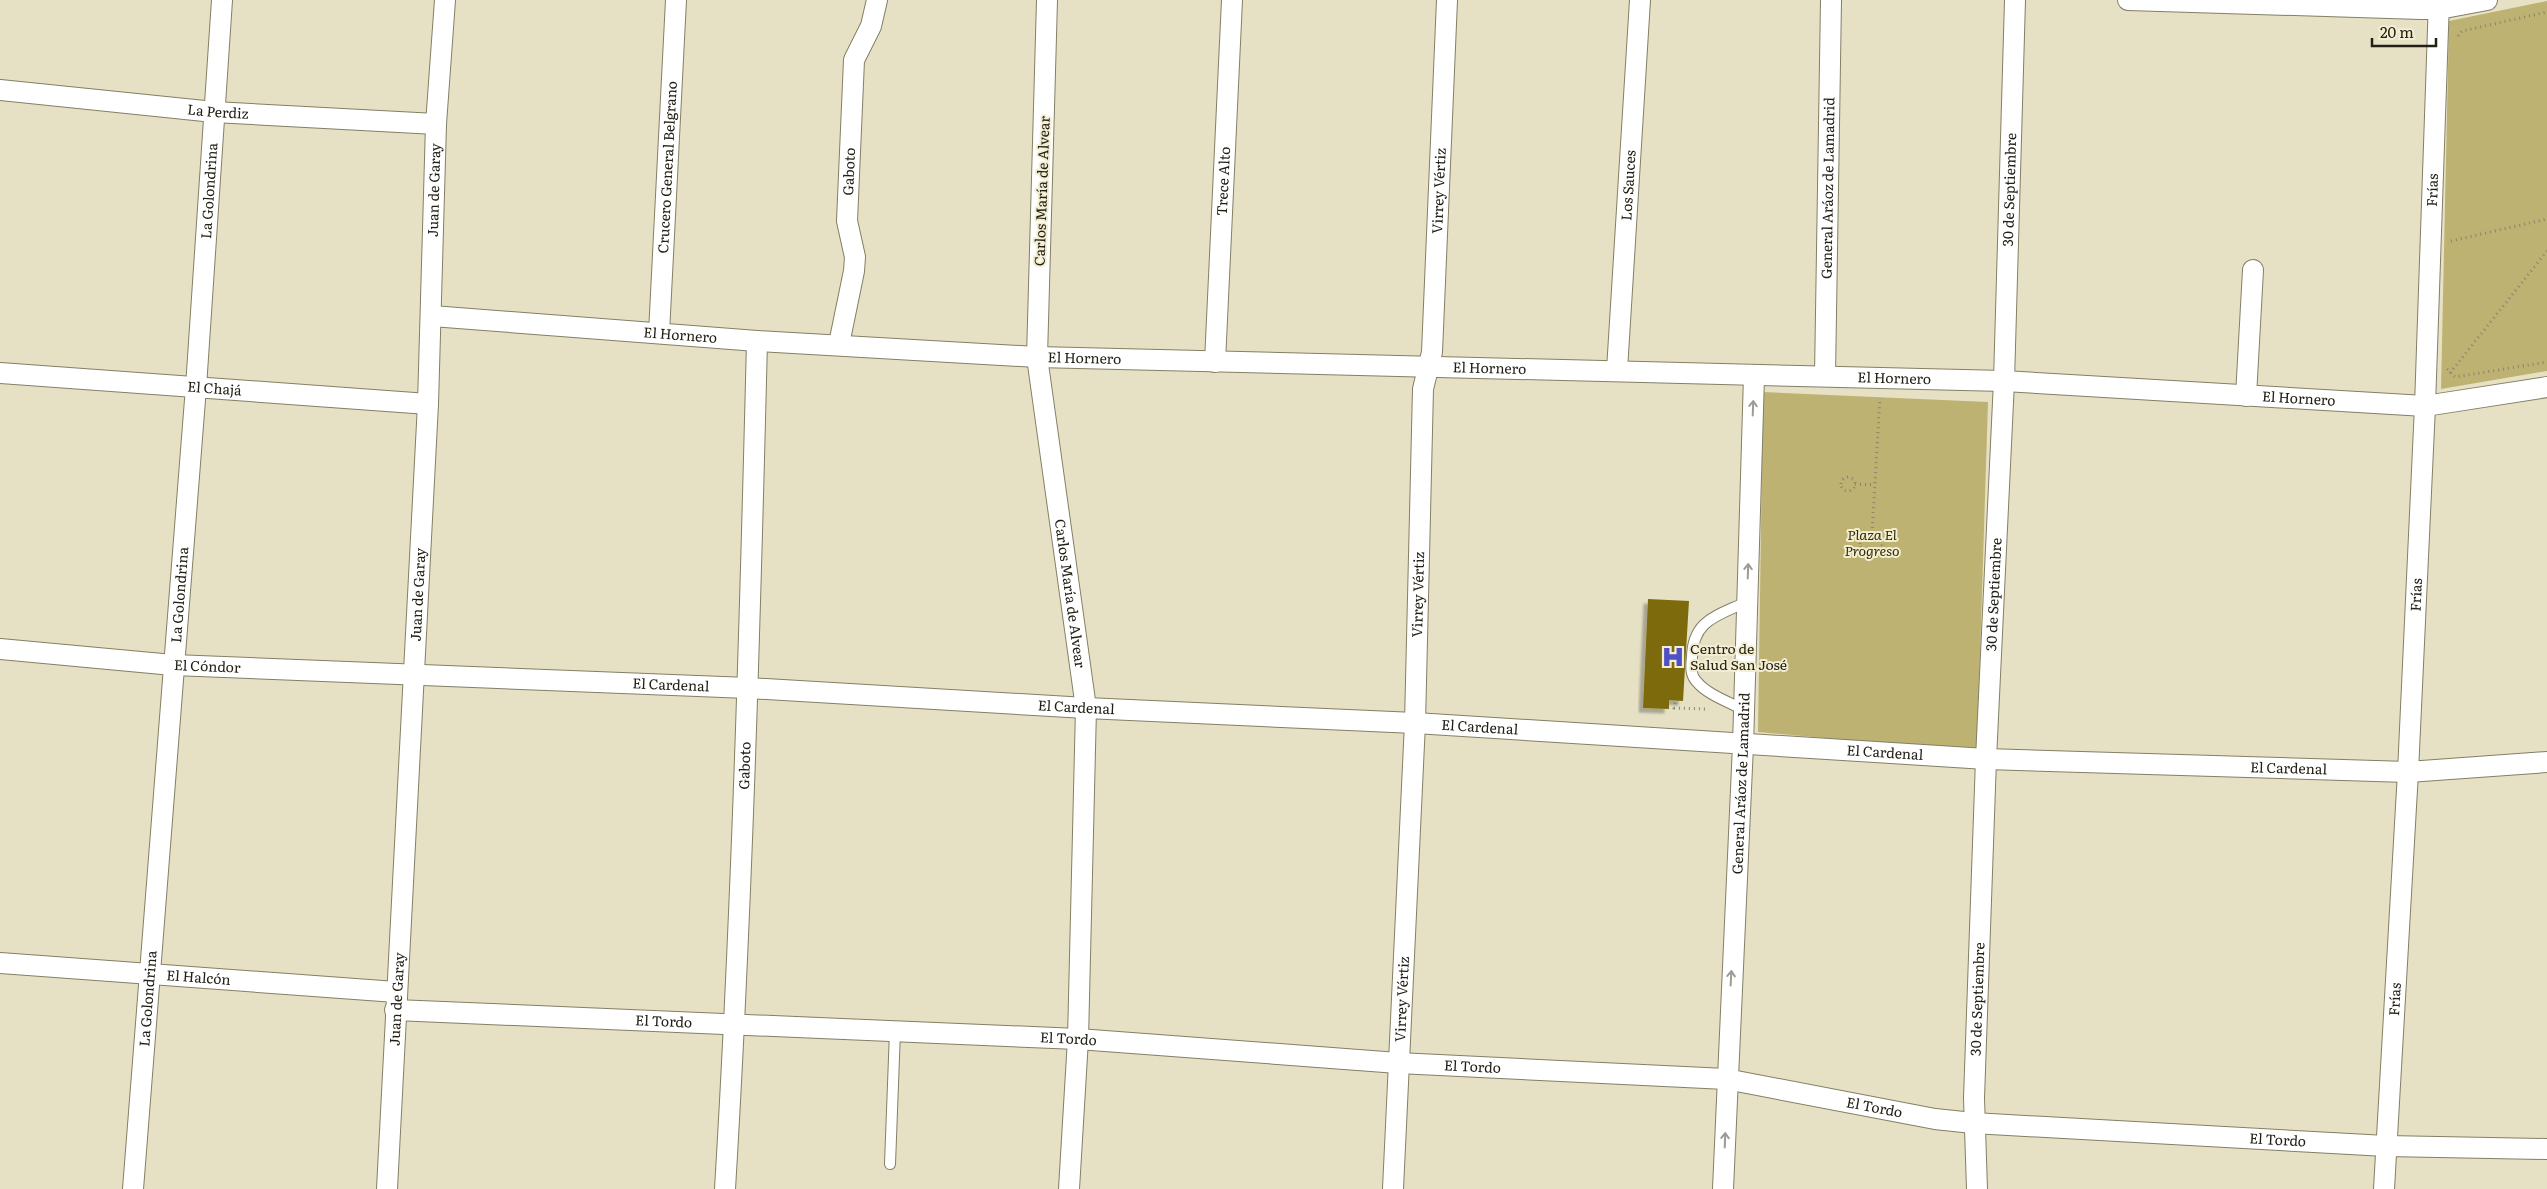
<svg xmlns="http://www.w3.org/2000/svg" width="2547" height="1189" viewBox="0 0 2547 1189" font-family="Literata,serif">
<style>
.green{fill:#beb272}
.building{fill:#7b6b0a;filter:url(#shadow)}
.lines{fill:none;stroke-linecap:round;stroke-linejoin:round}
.lane-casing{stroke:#837f65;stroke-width:12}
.street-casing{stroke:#837f65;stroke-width:22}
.path{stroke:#878470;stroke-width:3;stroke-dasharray:1 4;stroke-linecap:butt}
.lane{stroke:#fff;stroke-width:10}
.street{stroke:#fff;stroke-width:20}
.oneway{stroke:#9c9b96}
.labels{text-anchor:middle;stroke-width:4;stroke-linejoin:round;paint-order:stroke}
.street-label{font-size:14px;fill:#222016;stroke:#f3eed2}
.park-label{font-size:14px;font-style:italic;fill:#332c06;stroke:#f3eed2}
.poi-label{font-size:14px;fill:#222016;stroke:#f3eed2;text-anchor:start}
</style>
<defs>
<filter id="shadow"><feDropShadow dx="-4.5" dy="4.5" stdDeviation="1" flood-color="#0004"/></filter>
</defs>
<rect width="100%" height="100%" fill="#e6e1c5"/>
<path class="green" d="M2547 1V371L2441 389 2449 21Z
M1763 392 1988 402 1977 752 1758 732Z"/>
<path class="building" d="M1648 599 1689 601 1683 701 1669 700V709L1643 708Z"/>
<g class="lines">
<defs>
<path id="lane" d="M1744 710C1729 702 1708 695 1697 682 1690 675 1691 667 1692 657 1693 619 1718 616 1748 601
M890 1164 895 1031"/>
<g id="street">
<path id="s1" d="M1047 0 1037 357 1086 708 1078 1039 1069 1189"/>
<path d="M2128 0 2421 9H2439L2487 0"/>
<path id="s2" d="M0 90 214 112 436 124"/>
<path id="s3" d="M432 316 757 341 1037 357 2004 381 2425 406 2547 387"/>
<path id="s4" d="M659 333 676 0"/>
<path id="s5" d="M839 344 854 271 855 257 847 221 854 60 871 26 877 0"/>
<path id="s6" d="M1215 362 1232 0"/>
<path id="s7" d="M1617 370 1640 0"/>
<path id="s8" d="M0 373 428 404"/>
<path id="s9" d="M1825 376 1831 0"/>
<path d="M2246 396 2253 270"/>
<path id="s10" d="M0 649 173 665 748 688 1086 708 1415 723 1986 759 2408 772 2547 762"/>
<path id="s11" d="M0 963 396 992"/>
<path id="s12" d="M395 1010 1078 1039 1398 1063 1726 1079 1935 1119 1973 1123 2386 1146 2547 1149"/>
<path id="s13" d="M133 1189 196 387 222 0"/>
<path id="s14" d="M387 1189 428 404 436 124 445 0"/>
<path id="s15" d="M725 1189C742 907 750 624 757 341"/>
<path id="s16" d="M1393 1189 1415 723 1423 389 1432 352 1447 0"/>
<path id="s17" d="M1723 1189 1743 745 1754 376"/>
<path id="s18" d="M1977 1189 1974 1098 1986 759 2004 381 2015 0"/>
<path id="s19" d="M2384 1189 2408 772 2425 406 2439 0"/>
</g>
</defs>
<use href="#lane" class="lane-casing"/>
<use href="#street" class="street-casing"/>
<path class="path" d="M2458 36 2462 31 2547 12
M2451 241 2547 219
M2447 369 2455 377 2547 362
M2450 373 2547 251
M1841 484a7 7 0 1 1 14 0a7 7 0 1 1-14 0Z
M1855 484 1874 485
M1872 533 1880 398
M1860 544a11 11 0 1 1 22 0a11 11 0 1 1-22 0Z
M1675 703 1674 708 1706 709"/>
<use href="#lane" class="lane"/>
<use href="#street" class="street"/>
</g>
<defs><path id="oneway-shaft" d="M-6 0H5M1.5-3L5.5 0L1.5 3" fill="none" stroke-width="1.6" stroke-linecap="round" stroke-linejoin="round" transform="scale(1.25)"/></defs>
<g class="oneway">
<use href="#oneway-shaft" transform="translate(1753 408) rotate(-88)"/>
<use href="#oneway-shaft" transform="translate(1748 571) rotate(-88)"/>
<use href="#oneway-shaft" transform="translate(1731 978) rotate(-87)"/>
<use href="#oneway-shaft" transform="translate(1725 1140) rotate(-88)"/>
</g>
<defs>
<symbol id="hospital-bare" viewBox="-9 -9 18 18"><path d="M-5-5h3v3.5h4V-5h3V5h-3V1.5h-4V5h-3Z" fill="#5050c6" stroke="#f3eed2" stroke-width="2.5" paint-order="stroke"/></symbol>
</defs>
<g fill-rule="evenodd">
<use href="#hospital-bare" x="1657" y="641" width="32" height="32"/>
</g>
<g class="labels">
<g class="street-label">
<text dy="5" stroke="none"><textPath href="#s2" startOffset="219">La Perdiz</textPath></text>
<text dy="5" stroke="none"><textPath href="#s4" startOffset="166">Crucero General Belgrano</textPath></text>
<text dy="5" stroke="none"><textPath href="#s5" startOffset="175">Gaboto</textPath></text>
<text dy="5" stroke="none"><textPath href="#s6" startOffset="181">Trece Alto</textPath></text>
<text dy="5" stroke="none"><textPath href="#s7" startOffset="185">Los Sauces</textPath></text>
<text dy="5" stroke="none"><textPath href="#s9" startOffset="188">General Aráoz de Lamadrid</textPath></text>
<text dy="5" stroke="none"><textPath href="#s14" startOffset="1000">Juan de Garay</textPath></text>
<text dy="5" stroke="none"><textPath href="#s16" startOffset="1000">Virrey Vértiz</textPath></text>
<text dy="5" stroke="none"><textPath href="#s18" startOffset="1000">30 de Septiembre</textPath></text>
<text dy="5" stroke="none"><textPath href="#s19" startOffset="1000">Frías</textPath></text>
<text dy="5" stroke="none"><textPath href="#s13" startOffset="1001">La Golondrina</textPath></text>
<text transform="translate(1042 191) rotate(-88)" y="5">Carlos María de Alvear</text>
<text dy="5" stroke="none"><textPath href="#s3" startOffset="249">El Hornero</textPath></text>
<text dy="5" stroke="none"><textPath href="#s3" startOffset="654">El Hornero</textPath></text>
<text dy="5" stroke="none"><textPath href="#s3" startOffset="1059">El Hornero</textPath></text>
<text dy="5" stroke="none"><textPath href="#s3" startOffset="1464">El Hornero</textPath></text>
<text dy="5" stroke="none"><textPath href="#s8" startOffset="215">El Chajá</textPath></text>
<text dy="5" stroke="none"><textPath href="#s3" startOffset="1869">El Hornero</textPath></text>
<text dy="5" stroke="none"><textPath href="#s1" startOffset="596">Carlos María de Alvear</textPath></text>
<text dy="5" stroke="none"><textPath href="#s16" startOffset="595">Virrey Vértiz</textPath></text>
<text dy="5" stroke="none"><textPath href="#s13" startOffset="596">La Golondrina</textPath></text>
<text dy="5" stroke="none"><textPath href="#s14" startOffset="595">Juan de Garay</textPath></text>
<text dy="5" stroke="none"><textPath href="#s18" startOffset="595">30 de Septiembre</textPath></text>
<text dy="5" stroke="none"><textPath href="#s19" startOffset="595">Frías</textPath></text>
<text dy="5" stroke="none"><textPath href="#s10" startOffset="208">El Cóndor</textPath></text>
<text dy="5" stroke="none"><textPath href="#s10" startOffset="672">El Cardenal</textPath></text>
<text dy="5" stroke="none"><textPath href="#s10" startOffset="1078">El Cardenal</textPath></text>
<text dy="5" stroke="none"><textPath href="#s10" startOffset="1482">El Cardenal</textPath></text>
<text dy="5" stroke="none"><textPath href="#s10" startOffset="1888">El Cardenal</textPath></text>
<text dy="5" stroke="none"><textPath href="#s15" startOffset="424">Gaboto</textPath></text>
<text dy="5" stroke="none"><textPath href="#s10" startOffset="2292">El Cardenal</textPath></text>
<text dy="5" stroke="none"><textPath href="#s17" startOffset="406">General Aráoz de Lamadrid</textPath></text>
<text dy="5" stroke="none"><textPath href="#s11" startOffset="199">El Halcón</textPath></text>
<text dy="5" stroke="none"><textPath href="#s13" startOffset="191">La Golondrina</textPath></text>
<text dy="5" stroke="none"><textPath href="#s14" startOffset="190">Juan de Garay</textPath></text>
<text dy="5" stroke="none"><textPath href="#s16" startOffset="190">Virrey Vértiz</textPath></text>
<text dy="5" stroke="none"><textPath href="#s18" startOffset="190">30 de Septiembre</textPath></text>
<text dy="5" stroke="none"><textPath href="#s19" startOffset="190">Frías</textPath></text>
<text dy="5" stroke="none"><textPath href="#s12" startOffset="269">El Tordo</textPath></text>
<text dy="5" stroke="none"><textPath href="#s12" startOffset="674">El Tordo</textPath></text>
<text dy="5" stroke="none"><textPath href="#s12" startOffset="1079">El Tordo</textPath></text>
<text dy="5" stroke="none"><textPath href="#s12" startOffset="1484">El Tordo</textPath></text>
<text dy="5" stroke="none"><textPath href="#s12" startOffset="1889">El Tordo</textPath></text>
</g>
<g class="park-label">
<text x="1872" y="540">Plaza El<tspan x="1872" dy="16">Progreso</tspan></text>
</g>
<g class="poi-label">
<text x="1690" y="654">Centro de<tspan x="1690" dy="16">Salud San José</tspan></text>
</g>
</g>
<path d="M2372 38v8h64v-8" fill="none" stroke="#222016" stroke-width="2.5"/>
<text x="2380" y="38" font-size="15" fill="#222016" stroke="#f3eed2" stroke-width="4" paint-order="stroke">20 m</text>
</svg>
